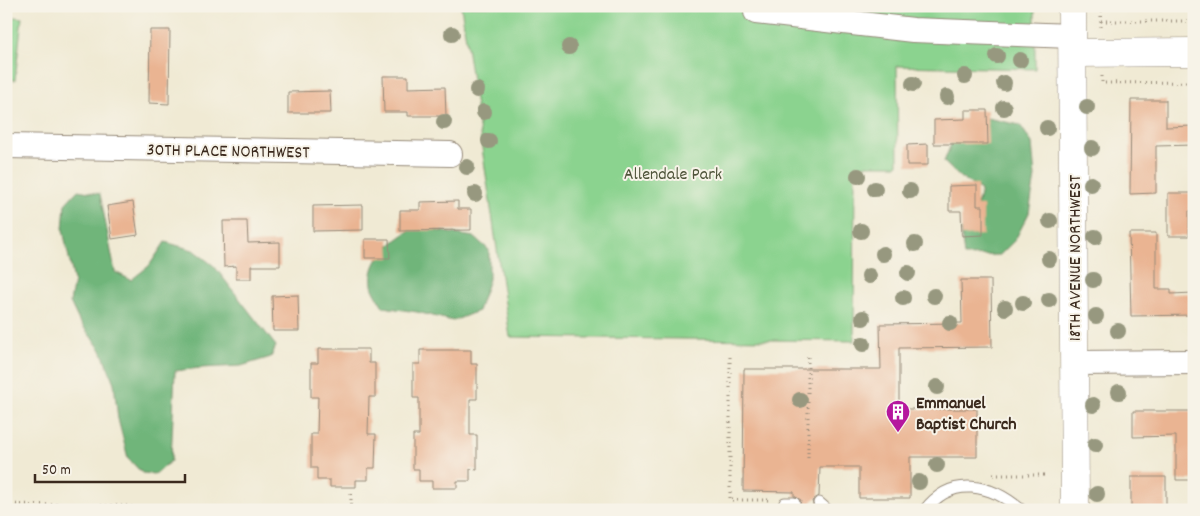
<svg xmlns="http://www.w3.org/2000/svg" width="1200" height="516" viewBox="0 0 1200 516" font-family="Dekko,sans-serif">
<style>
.green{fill:#8bd38f;stroke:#637e56}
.forest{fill:#70b57a;stroke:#56704c}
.building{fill:#eab492}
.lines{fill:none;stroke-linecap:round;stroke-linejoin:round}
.service-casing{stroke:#968a79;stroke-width:13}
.minor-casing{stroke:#968a79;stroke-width:26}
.tertiary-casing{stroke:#968a79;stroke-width:29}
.secondary-casing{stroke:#968a79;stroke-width:29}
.path{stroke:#968a79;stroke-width:3;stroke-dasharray:1 4;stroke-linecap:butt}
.service{stroke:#fff;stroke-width:11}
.minor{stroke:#fff;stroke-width:24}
.tertiary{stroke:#fff;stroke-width:28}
.secondary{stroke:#fff;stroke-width:28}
.tree{fill:#97987f}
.labels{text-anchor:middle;stroke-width:4;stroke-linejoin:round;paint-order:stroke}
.street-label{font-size:18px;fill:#3b2a1e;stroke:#f7f3e8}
.park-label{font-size:18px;fill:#4f543a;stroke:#f7f3e8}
.poi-label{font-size:18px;font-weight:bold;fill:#3b2a1e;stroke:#f7f3e8;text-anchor:start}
</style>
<rect width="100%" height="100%" fill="#f7f3e8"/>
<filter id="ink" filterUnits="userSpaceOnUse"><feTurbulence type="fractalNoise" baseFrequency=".02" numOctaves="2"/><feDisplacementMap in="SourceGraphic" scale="10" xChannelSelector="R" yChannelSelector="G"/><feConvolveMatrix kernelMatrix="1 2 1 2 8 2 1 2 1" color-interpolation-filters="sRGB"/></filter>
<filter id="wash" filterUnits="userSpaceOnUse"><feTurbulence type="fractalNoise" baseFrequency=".0096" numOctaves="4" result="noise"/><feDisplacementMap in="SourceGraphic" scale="20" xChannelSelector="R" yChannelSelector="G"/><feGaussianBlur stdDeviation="1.12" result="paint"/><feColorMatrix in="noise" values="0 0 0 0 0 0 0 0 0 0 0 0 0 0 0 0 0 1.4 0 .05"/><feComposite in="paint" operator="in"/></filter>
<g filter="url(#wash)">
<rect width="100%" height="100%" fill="#f0ead4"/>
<path class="green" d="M461 6H1035V69L897 66 898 165H855L854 341 510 337Z
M6 16 22 18 15 80 6 79Z"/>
<path class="forest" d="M982 117 1020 125 1032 143 1035 177 1029 213 1015 240 1000 255 964 256 961 230 975 214 981 190 961 178 944 162 951 144Z
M78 190 100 194 115 272 131 280 149 266 165 242 193 250 214 266 276 346 271 357 241 366 200 368 175 371 171 461 155 474 142 473 128 458 118 419 114 383 101 350 79 321 70 302 74 281 63 230 65 204Z
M415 227 474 237 489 250V279L478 311 453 321 417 312 383 307C380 300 373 292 372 285 368 257 395 240 415 227Z"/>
<g id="blocks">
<path class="building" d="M150 30H170L169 104 149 103Z
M383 76H408V88L445 87 446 116H408V112H384Z
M330 91 331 113H288V92Z
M1131 100H1166V127L1194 126V145L1156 146V193L1130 194Z
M965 110H987L988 144H934V120L965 119Z
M928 144V165H907V145Z
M977 185V206H983V235L962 236 961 211H949V186Z
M1168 193H1194V211H1189V236H1168Z
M458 201V209H471V230L400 231V210H420V202Z
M133 202 138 235 112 239 107 206Z
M363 205V230L313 231V206Z
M223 221H247L248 243 280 242V266H251V279H236V266L224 267Z
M1129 233H1156V289H1171V294L1194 293V315L1131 316Z
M365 239H389L390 258H365Z
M961 280H991L992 347 899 348V409H977V457H910V498H859V467H820L819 496 812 501 814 508H799L801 500 794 496V492L743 491 744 369H881L880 324 962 323Z
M298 295 299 331H273L272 296Z
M318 349H369V363H375V397H369L368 434H376L375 468H368V480H356V487H330V480H317V468H311V434H317L318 397H311V363H318Z
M420 350H471V364H477V399H470V435H477V470L470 469V481H457V488H432V481H419V469H413V435H419V398H413V364H420Z
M1133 411H1194V480H1176V436L1133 437Z
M1131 477H1166V510H1131Z"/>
</g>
</g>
<g filter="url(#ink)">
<use href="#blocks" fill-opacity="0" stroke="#968a79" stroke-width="1"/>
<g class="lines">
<defs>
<path id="service" d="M819 503 827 510
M782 510 785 503H794
M925 510C952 475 991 484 1021 510"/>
<path id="minor" d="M756 12 913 30 1073 36
M6 146 450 154
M1074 363 1194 362"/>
<path id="tertiary" d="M1073 53 1194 52"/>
<path id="secondary" d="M1072 6 1075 510"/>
</defs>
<use href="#service" class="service-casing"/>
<use href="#minor" class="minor-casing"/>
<use href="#tertiary" class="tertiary-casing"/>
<use href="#secondary" class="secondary-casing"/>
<path class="path" d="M1041 8H1050
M1094 8H1101V29
M1101 21H1194
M1102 76V83L1194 82
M730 357V500H771
M808 357V459
M993 475H1044
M351 494V510
M6 504 128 506 144 510
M842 509 911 508"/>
<use href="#service" class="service"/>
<use href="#minor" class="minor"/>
<use href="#tertiary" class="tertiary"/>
<use href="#secondary" class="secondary"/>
</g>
<g class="tree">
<circle cx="452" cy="34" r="8"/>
<circle cx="569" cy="47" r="8"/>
<circle cx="997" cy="56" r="8"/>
<circle cx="1020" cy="60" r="8"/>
<circle cx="965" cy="76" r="8"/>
<circle cx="1004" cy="83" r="8"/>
<circle cx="913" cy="84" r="8"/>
<circle cx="477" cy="90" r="8"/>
<circle cx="947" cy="97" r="8"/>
<circle cx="1087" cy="107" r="8"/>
<circle cx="1004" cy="108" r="8"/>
<circle cx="484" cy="112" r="8"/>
<circle cx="444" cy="122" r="8"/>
<circle cx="1047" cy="128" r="8"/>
<circle cx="489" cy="141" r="8"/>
<circle cx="1092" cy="148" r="8"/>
<circle cx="467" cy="167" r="8"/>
<circle cx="858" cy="176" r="8"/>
<circle cx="1091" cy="184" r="8"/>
<circle cx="875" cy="189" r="8"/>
<circle cx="910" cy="191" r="8"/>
<circle cx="475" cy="194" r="8"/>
<circle cx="1050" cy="221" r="8"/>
<circle cx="861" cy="231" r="8"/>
<circle cx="1095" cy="237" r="8"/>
<circle cx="915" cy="244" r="8"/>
<circle cx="883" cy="254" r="8"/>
<circle cx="1049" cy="259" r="8"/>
<circle cx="908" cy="273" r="8"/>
<circle cx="869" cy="276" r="8"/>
<circle cx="1093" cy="280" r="8"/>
<circle cx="934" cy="296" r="8"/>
<circle cx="903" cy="298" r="8"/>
<circle cx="1049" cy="300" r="8"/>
<circle cx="1023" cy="303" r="8"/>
<circle cx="1005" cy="308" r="8"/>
<circle cx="1096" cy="316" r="8"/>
<circle cx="863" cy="318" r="8"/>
<circle cx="950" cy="323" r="8"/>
<circle cx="1118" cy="331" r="8"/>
<circle cx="863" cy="344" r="8"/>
<circle cx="937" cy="387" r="8"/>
<circle cx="1119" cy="392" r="8"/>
<circle cx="800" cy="400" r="8"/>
<circle cx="1093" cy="405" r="8"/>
<circle cx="1095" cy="445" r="8"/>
<circle cx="937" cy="465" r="8"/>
<circle cx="919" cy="482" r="8"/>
<circle cx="1097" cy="494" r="8"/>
</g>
</g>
<defs>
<symbol id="building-pin" viewBox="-11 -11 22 30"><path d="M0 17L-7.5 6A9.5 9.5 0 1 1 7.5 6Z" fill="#b5179e" stroke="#f7f3e8"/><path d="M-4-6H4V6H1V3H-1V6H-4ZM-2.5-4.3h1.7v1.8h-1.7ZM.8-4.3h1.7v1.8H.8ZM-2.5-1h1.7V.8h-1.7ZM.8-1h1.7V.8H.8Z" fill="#fff"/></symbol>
</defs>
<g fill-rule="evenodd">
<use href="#building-pin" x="884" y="398" width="28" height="38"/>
</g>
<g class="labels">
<g class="street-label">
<text transform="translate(228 150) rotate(1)" y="6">30TH PLACE NORTHWEST</text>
<text transform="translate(1074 258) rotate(-90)" y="6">18TH AVENUE NORTHWEST</text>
</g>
<g class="park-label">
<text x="673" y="179">Allendale Park</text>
</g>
<g class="poi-label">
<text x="916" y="408">Emmanuel<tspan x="916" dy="21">Baptist Church</tspan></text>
</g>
</g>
<rect width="1200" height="516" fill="none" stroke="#f7f3e8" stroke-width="25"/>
<path d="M35 474v8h150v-8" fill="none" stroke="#3b2a1e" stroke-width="2.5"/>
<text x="42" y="474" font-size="15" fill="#3b2a1e" stroke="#f7f3e8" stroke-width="4" paint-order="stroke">50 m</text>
</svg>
